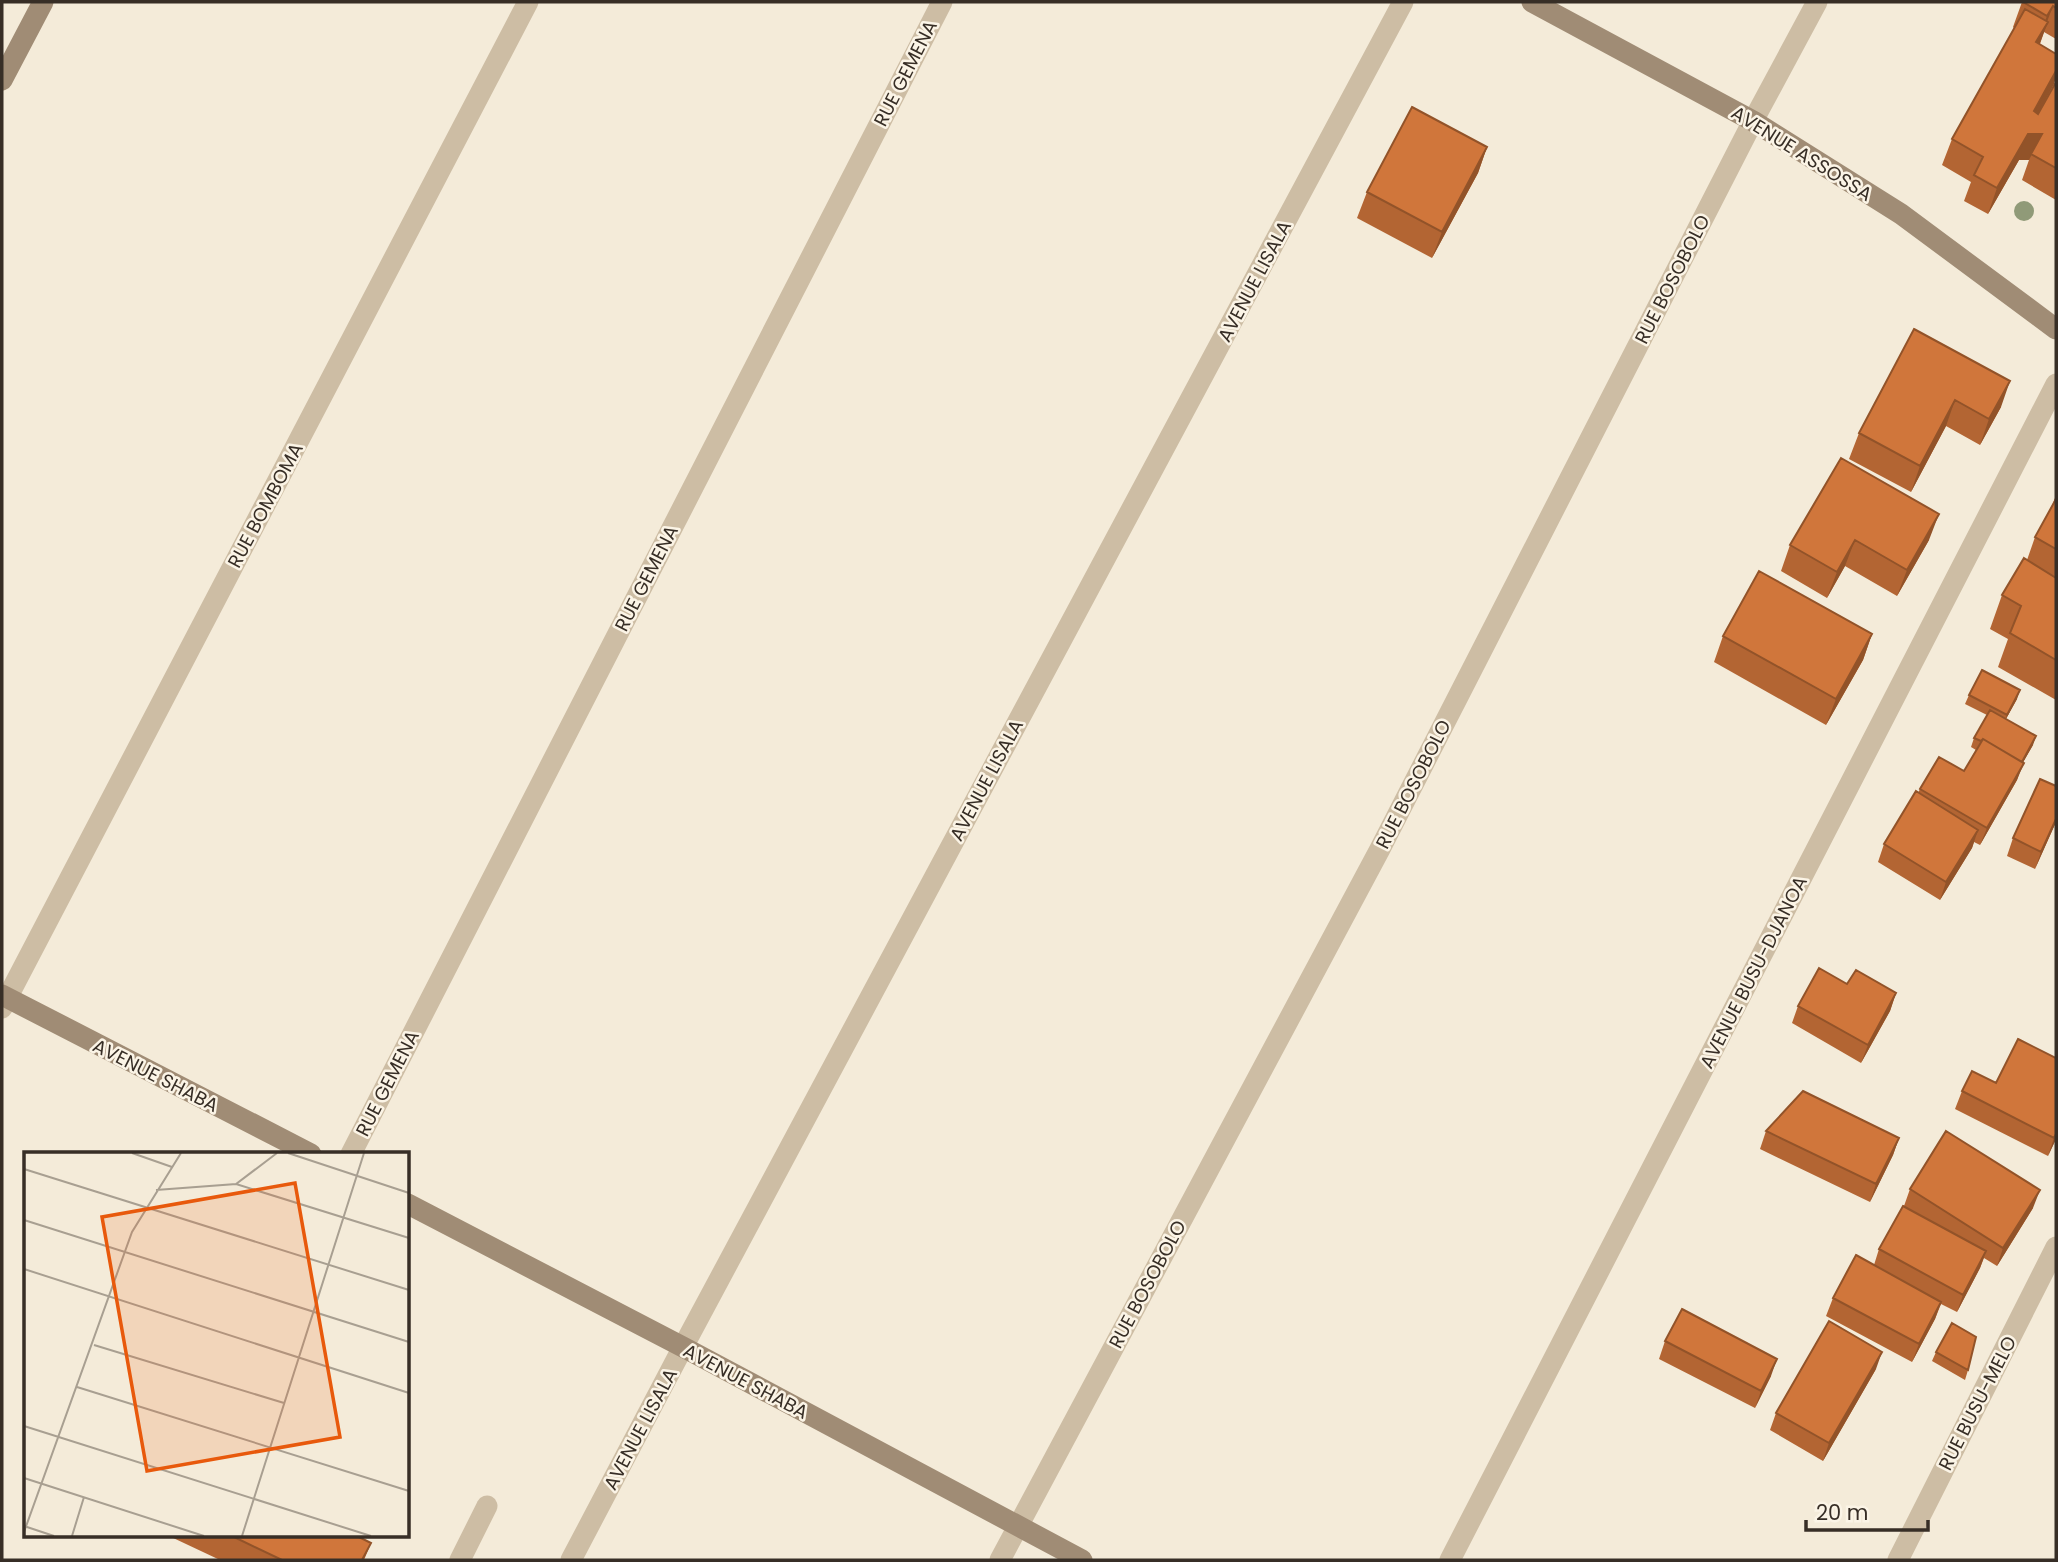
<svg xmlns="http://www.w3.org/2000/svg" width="2058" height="1562" viewBox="0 0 2058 1562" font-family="Poppins,sans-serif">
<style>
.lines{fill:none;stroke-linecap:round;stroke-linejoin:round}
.lane{stroke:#cdbda4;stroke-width:21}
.street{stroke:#cdbda4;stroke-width:21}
.secondary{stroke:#a08c75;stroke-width:21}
.tree{fill:#909a78}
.wall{fill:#b36533}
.shaded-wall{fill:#925329}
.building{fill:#d0763b;stroke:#925329;stroke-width:2}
.labels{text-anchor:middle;stroke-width:5;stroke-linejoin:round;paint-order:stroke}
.street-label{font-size:19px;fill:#372e26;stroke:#fbf4e6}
.inset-road{fill:none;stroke:#a89f91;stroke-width:2}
.view{fill:#e8590c;fill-opacity:0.15;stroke:#e8590c;stroke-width:3.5}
.inset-edge{fill:none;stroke:#372e26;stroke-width:3.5}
</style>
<rect width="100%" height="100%" fill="#f4ebd9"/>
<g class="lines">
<path class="lane" d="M460 1560 487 1506"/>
<path class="street" d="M2 1008 528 2
M351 1154 942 2
M571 1560 683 1347 1403 2
M1000 1560 1380 849 1753 121 1817 2
M1450 1560 2056 384
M1898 1560 2056 1247"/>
<path class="secondary" d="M1532 2 1753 121 1901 214 2056 329
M2 80 43 2
M2 995 311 1154
M408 1204 683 1347 1082 1560"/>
</g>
<circle class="tree" cx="2024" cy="211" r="10"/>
<path class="wall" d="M2022 2H2056V39L2044 32 2040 44 2054 84 2038 114 2056 82V200L2022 180 2029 160H2019L1988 214 1964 201 1971 182 1942 165 1952 139 2014 28 2013 27Z
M1487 147 1478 173 1432 258 1357 218 1367 192Z
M1914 329 2001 407 1980 445 1946 426 1911 492 1849 459 1859 433Z
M1841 458 1929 540 1897 596 1845 566 1827 598 1781 571 1790 545Z
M2056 495V700L1998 667 2008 639 1990 629 2002 595 2027 560 2035 537 2052 506Z
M1872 634 1863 660 1826 725 1714 662 1723 636Z
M1969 695 2017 699 2006 719 2033 745 2023 762 2017 780 1980 845 1974 842 1972 848 1940 900 1878 862 1884 844 1918 793 1920 789 1964 771 1976 750 1971 747 1974 738 1987 715 1965 704Z
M2056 786V822L2035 869 2007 856 2013 838Z
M1847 984 1896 993 1890 1011 1861 1063 1792 1023 1798 1006Z
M2056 1058V1139L2048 1156 1955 1109 1962 1091 1996 1083Z
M1766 1131 1899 1138 1893 1155 1870 1202 1760 1149Z
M1910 1189 2033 1208 1997 1266 1984 1258 1980 1268 1957 1312 1941 1304 1935 1319 1912 1362 1826 1316 1833 1298 1874 1265 1879 1249 1904 1206Z
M1665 1341 1771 1376 1755 1408 1659 1359Z
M1936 1352 1968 1370 1965 1380 1932 1361Z
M1876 1369 1823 1461 1770 1430 1776 1413Z
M169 1536H357L371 1543 364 1560H220Z"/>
<path class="shaded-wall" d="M2053 6 2045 27 2048 22 2038 48 2036 42 2039 37 2047 16Z
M2056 71V78L2054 84 2025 137 2034 111Z
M2028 134H2042L2029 160H2019L1988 214 1997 188Z
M1487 147 1478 173 1432 258 1442 232Z
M2010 381 2001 407 1980 445 1989 419Z
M1955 400 1946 426 1911 492 1920 466Z
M1939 514 1929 540 1897 596 1907 570Z
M1855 540 1845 566 1827 598 1837 572Z
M1872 634 1863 660 1826 725 1836 699Z
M2020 690 2017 699 2003 724 2007 715Z
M2036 736 2033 745 2017 773 2021 764Z
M2024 763 2017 780 1980 845 1987 828Z
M2056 819V822L2035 869 2041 852Z
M1978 830 1972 848 1940 900 1946 882Z
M1896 993 1890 1011 1861 1063 1868 1045Z
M2056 1134V1139L2048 1156 2054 1138Z
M1899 1138 1893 1155 1870 1202 1876 1184Z
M2040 1190 2033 1208 1997 1266 2003 1248Z
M1986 1251 1980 1268 1957 1312 1963 1295Z
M1941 1302 1935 1319 1912 1362 1919 1344Z
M1882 1352 1876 1369 1823 1461 1829 1443Z
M1777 1359 1771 1376 1755 1408 1761 1391Z"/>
<path class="building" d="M2023 2H2056V8L2053 6 2047 16Z
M2025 9 2048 22 2036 42 2056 54V71L2034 111 2038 114 2056 82V168L2031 154 2042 134H2028L1997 188 1974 175 1983 157 1952 139Z
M1412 107 1487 147 1442 232 1367 192Z
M1914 329 2010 381 1989 419 1955 400 1920 466 1859 433Z
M1841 458 1939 514 1907 570 1855 540 1837 572 1790 545Z
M2056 499V549L2035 537Z
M2024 558 2056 578V660L2010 633 2021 606 2002 595Z
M1759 571 1872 634 1836 699 1723 636Z
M1982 670 2020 690 2007 715 1969 695Z
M1990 710 2036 736 2022 762 1983 739 1981 741 1974 738Z
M1983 739 2024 763 1987 828 1920 789 1939 757 1964 771Z
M2040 779 2056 786V819L2041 852 2013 838Z
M1916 791 1978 830 1946 882 1884 844Z
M1819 968 1847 984 1856 970 1896 993 1868 1045 1798 1006Z
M2018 1039 2056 1058V1134L2054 1138 1962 1091 1972 1071 1996 1083Z
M1803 1091 1899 1138 1876 1184 1766 1131Z
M1946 1131 2040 1190 2003 1248 1910 1189Z
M1903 1206 1986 1251 1963 1295 1879 1249Z
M1856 1255 1941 1302 1919 1344 1833 1298Z
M1682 1309 1777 1359 1761 1391 1665 1341Z
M1829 1321 1882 1352 1829 1443 1776 1413Z
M1952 1323 1976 1337 1968 1370 1936 1352Z
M232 1536H357L371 1543 362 1560H282Z"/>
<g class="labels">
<g class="street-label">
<text transform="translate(905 73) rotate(-63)" y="7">RUE GEMENA</text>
<text transform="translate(1802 153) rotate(32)" y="7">AVENUE ASSOSSA</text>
<text transform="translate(1672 279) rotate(-63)" y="7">RUE BOSOBOLO</text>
<text transform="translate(1254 281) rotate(-62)" y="7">AVENUE LISALA</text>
<text transform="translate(265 505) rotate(-62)" y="7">RUE BOMBOMA</text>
<text transform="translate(646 578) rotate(-63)" y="7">RUE GEMENA</text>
<text transform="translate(986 780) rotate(-62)" y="7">AVENUE LISALA</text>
<text transform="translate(1413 784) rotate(-63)" y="7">RUE BOSOBOLO</text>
<text transform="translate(1753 972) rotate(-63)" y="7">AVENUE BUSU-DJANOA</text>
<text transform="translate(156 1075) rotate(27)" y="7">AVENUE SHABA</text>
<text transform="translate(387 1083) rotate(-63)" y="7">RUE GEMENA</text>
<text transform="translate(1147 1284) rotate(-62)" y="7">RUE BOSOBOLO</text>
<text transform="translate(746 1381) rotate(28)" y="7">AVENUE SHABA</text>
<text transform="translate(1977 1403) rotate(-63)" y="7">RUE BUSU-MELO</text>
<text transform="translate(640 1429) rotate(-62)" y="7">AVENUE LISALA</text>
</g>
</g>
<g transform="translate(24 1152)">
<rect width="385" height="385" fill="#f4ebd9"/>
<path class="inset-road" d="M108 1 148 15M264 1 385 41M0 17 385 138M212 32 385 86M132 38 212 32 253 1M0 68 385 190M0 117 385 241M70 193 260 251M53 235 385 339M0 274 347 384M0 326 180 384M0 374 30 384M0 380 108 80 157 1M48 384 60 345M218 384 340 1"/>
<path class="view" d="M271 31 316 285 123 319 78 65Z"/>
<rect width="385" height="385" class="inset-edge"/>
</g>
<rect width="2058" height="1562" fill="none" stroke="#372e26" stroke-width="7"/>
<path d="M1806 1520v10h122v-10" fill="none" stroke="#372e26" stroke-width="3.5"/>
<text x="1816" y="1520" font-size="21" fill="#372e26" stroke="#fbf4e6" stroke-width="5" paint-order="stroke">20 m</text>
</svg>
